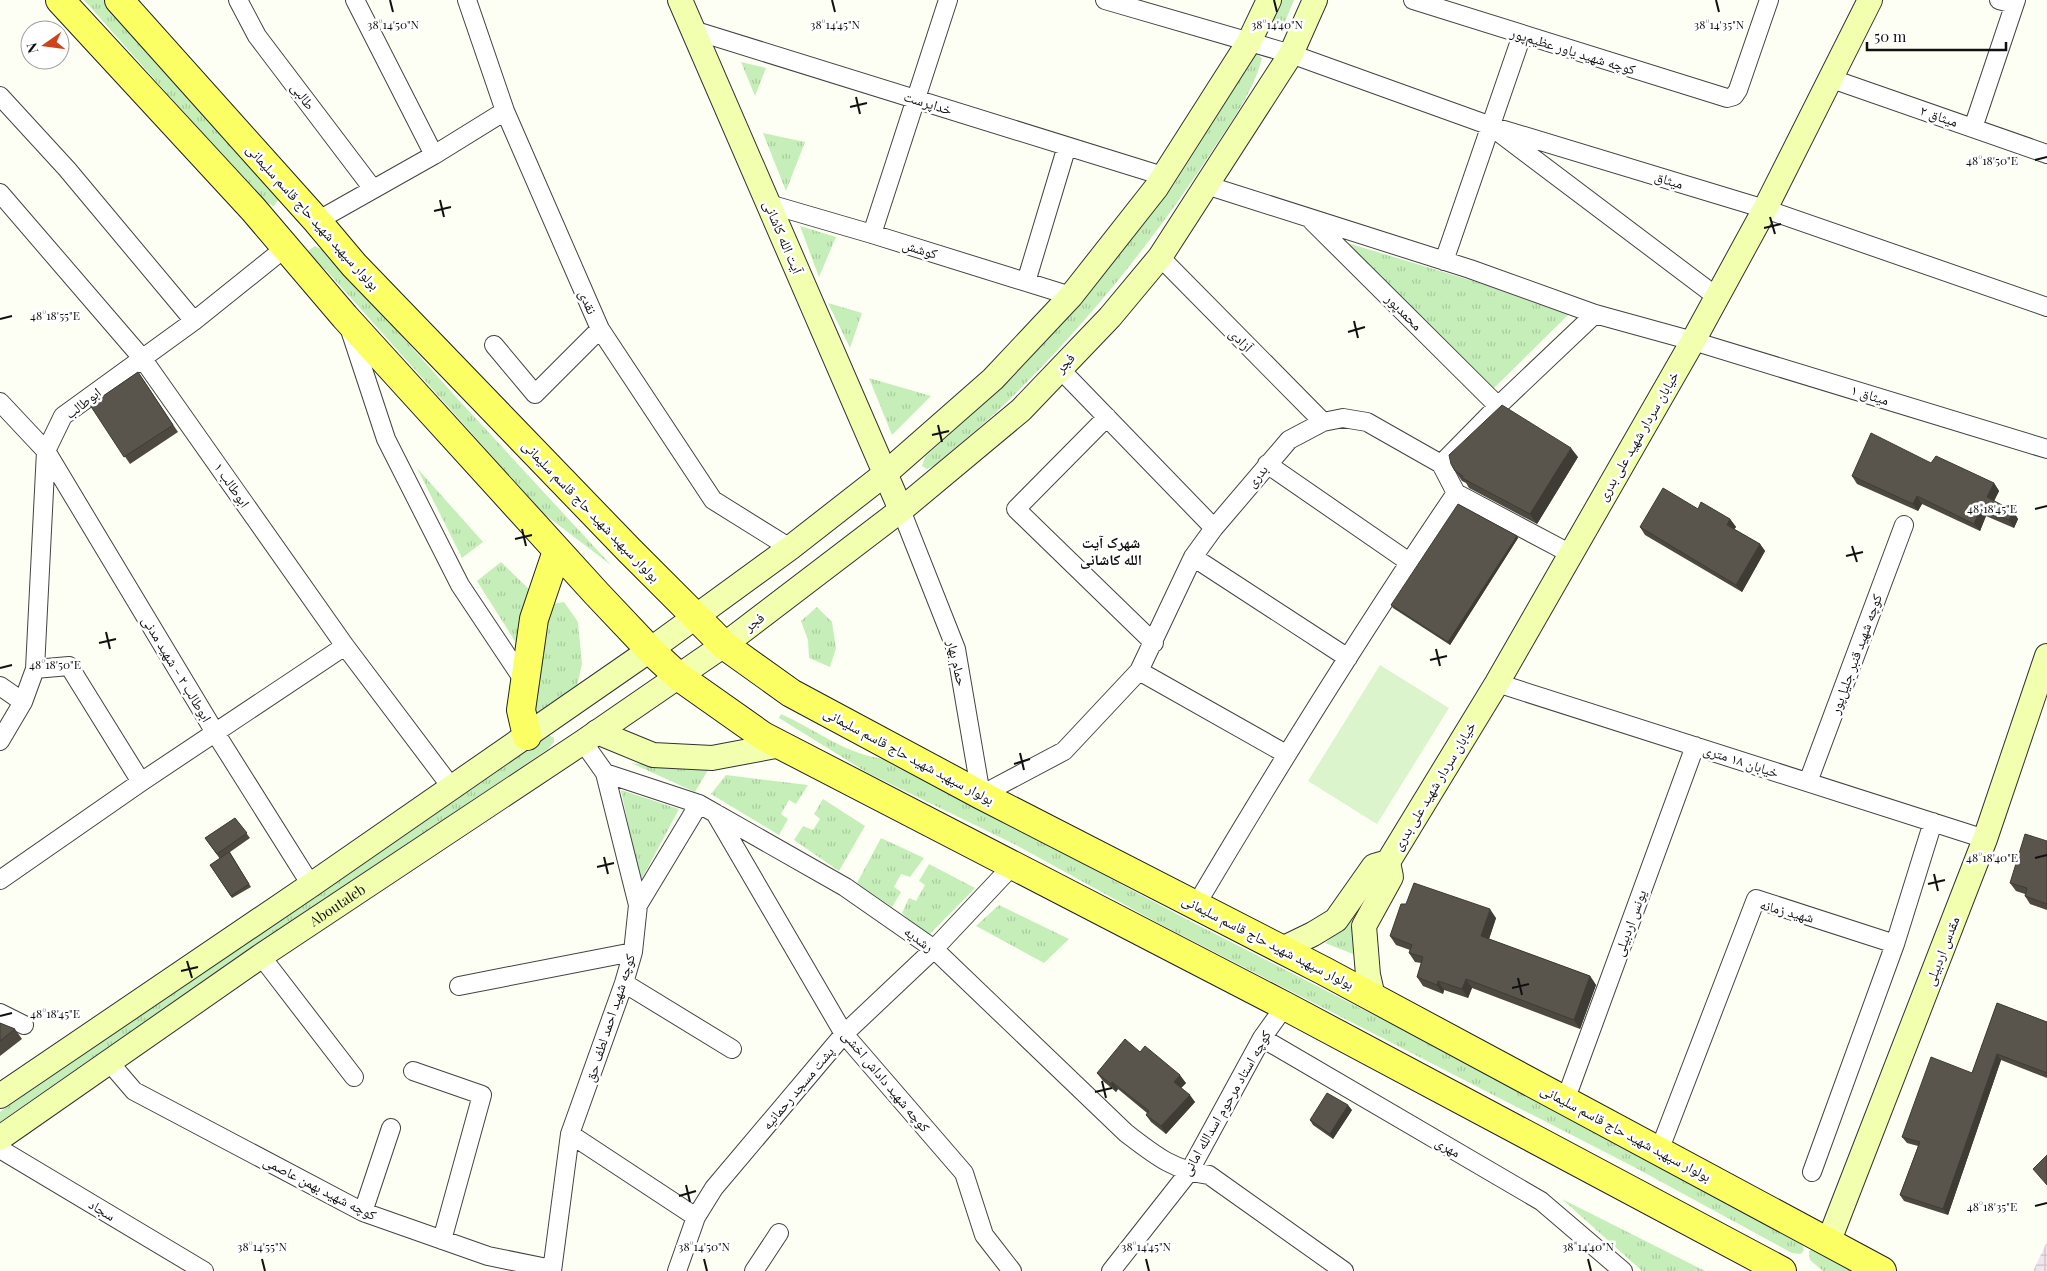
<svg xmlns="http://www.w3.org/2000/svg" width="2047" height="1271" viewBox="0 0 2047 1271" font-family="'Playfair Display','Noto Naskh Arabic',serif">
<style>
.industrial{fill:url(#industrial-grid)}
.grass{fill:url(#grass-tufts)}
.pitch{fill:#dbf4cc}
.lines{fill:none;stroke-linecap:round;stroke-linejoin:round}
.street-casing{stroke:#434343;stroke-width:20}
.secondary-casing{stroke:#323232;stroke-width:26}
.primary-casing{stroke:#212121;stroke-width:30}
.street{stroke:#fff;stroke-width:18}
.secondary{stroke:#f2ffaf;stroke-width:24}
.primary{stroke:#fbff64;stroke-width:28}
.wall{fill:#4d4941}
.shaded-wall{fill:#3f3c35}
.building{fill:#5a554c;stroke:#3f3c35}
.ticks{fill:none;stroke:#101010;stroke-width:2}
.labels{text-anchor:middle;stroke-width:5;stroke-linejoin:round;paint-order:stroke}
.street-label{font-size:14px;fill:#101010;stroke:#fff}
.neighbourhood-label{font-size:15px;font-weight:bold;fill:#101010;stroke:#fff}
.ticks-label{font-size:12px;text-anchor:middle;fill:#101010;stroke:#fff;stroke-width:5;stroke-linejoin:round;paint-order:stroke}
</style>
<defs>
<pattern id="industrial-grid" width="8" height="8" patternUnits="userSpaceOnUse" patternTransform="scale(1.25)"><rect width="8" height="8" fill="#efe5ed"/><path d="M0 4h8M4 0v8" fill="none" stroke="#ccc3ca"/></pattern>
<pattern id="grass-tufts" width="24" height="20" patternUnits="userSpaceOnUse" patternTransform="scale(1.25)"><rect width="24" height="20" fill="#c6eeb9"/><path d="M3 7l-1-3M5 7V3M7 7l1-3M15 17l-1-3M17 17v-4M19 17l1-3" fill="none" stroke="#a9cb9e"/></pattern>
</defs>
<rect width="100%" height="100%" fill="#fefff4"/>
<path class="industrial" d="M2047 1242V1271H2033Z"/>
<path class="grass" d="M84 0H104L276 193 278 200 274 206 267 203 253 190Z
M1279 0H1294L1284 24 1275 29 1268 25Z
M1255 53 1262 58C1254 91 1231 122 1212 151 1157 236 1092 317 1020 389 994 416 964 440 936 465L927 469 922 466 925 457 1012 378 1087 296 1172 188 1226 102 1248 56Z
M741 62 766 68 755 96Z
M763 133 805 142 786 191Z
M800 226 836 237 819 277Z
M1341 241 1572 311 1492 390Z
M315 246 327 252 455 396 611 565 544 514 325 269 310 257 309 250Z
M828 303 862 313 850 348Z
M869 378 931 396 892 435Z
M417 468 483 542 462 558Z
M501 562 535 595 523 654 477 581Z
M564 602 578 622 582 664 577 686 542 716 532 711 545 629 552 604Z
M817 607 832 622 836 648 830 667 809 658 808 640 801 621Z
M781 714C815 729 848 756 886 759L1188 920 1399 1028 1801 1242 1804 1250 1801 1254 1792 1253 1634 1167 1158 923 1014 844 868 773 779 718Z
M547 734 554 738V742L548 749 257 946 0 1126V1112L84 1052Z
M631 763 708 770 695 792Z
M726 775 808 785 796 804 789 800 781 814 788 819 779 835 711 794Z
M621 790 679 809 640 882Z
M823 799 865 826 839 871 794 840 803 826 813 830 820 819 814 814Z
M881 838 924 858 910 877 901 874 894 887 901 892 892 907 857 883Z
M929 864 975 888 927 937 902 913 909 898 916 901 925 885 919 881Z
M999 905 1069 939 1044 963 976 926Z
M1355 918 1353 954 1325 943Z
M1562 1199 1705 1271H1642Z
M1815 1248 1859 1271H1823L1810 1260 1809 1251Z"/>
<path class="pitch" d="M1380 665 1449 708 1377 824 1308 781Z"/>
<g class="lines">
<defs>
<path id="street" d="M238 0 257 36 373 189
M355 0 434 155
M467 0 505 111 600 329 713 500 790 548
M1105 0 1291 54 1491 126 1765 209 2047 307
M1413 0 1727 98 1734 96 1738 90 1769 0
M1999 0 2014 4
M693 30 1163 176
M1832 79 2047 154
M0 96 67 169 194 321
M1973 128 2016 0
M1501 134 1717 297
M1206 185 1470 269 1595 314 1693 341 2047 449
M0 193 142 358 345 646 452 788
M769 204 872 234 1071 296
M317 221 434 155 505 111
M1312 221 1498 406
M872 234 948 0
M1160 257 1323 422
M1444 261 1522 35
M1026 282 1067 146
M349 327 386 439 460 585 524 681
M494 345 535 394 600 329
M1060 369 1214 528
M0 402 46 451 216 734 311 885
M1107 417 1016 509 1154 643
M1267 464 1409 562
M1441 464 1456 493 1571 554
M901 510 956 649 981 795 1064 751 1139 671 1193 557 1214 528 1289 440 1323 422 1343 418 1367 422 1441 464 1498 406 1595 314
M1193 557 1348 658
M35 669 69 666 141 782
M1139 671 1286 754
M1497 683 1985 839
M0 686 23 702
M0 741 23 702 35 669 46 451 63 416 194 321 285 248
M605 773 699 804 845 887 934 949 1126 1133C1155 1155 1172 1170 1209 1175L1344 1271
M1808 782 1904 525
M715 813 844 1034 964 1173 984 1235 1012 1271
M0 880 141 782 345 646
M638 905 699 804
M1196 905C1279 765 1365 627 1456 493
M261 956 354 1077
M624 983 732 1049
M459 986 633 952
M0 1013 24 1025
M1262 1038 1541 1201 1623 1271
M110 1063 134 1091 363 1212 488 1256 552 1269
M413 1071 482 1095 442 1240
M1565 1101 1695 746
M570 1134 696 1217
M0 1149 204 1271
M1659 1151 1756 899 1895 944 1933 822
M1812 1172 1895 944
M363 1212 391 1128
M552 1271 570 1134 624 983 633 952 638 905 605 773 583 742
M677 1271 696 1217 714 1188 844 1034 934 949 1014 864
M754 1271 779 1233
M1111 1271 1189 1172 1262 1038 1285 1006"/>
<g id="secondary">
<path d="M680 0 901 510"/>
<path d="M597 732 653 755 712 758 781 745"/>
<path d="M1282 949 1313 934 1336 920 1374 866 1388 862 1497 683 1693 341 1765 209 1870 0"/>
<path d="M1373 997 1368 975 1364 926 1391 877 1388 862"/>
<path d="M0 1096 311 885 650 650 790 548 886 473 993 379 1071 296 1156 188 1249 42 1269 0"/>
<path id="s1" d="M0 1138 261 956 583 742 724 645 901 510 1021 410 1110 317 1160 257 1291 54 1315 0"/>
<path d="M1828 1243 1985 839 2047 656"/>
</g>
<path id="primary" d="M60 0 253 209 345 317 597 594 650 650 678 676 763 736 1285 1006 1782 1271
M119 0 317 221 354 265 629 550 724 645 791 693 981 795 1324 971 1882 1271
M527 736 521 710 534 619 557 551"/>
</defs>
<use href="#street" class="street-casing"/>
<use href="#secondary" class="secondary-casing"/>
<use href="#primary" class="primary-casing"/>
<use href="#street" class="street"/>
<use href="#secondary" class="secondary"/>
<use href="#primary" class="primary"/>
</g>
<path class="wall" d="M138 372 178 432 130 464 90 405Z
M1578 457 1537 524 1469 488 1466 483 1462 481 1455 471Z
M1931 463 1994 483 1999 491 1994 501 2013 511 2018 519 2014 528 1986 516 1980 531 1922 504 1918 511 1857 484 1852 476Z
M1698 509 1730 519 1736 527 1734 529 1760 544 1765 551 1742 592 1645 535 1640 527Z
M1517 536 1518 538 1450 645 1393 608 1391 605Z
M235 818 250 838 230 852 251 887 232 898 210 865 220 859 205 838Z
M2047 841V910L2030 904 2025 896V894L2016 891 2010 883Z
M1496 918 1489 939 1590 976 1596 985 1580 1029 1472 988 1468 998 1444 990 1443 994 1423 986 1417 977 1421 963 1415 962 1409 953 1410 950 1396 945 1390 936Z
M1997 1003 2047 1022V1078L2001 1060 1948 1215 1904 1201 1900 1195 1918 1146 1907 1143 1902 1137 1972 1073Z
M0 1023 15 1029 22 1039 0 1056Z
M1140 1052 1186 1083 1181 1088 1195 1102 1166 1134 1151 1122 1146 1115 1147 1113 1118 1089 1116 1092 1103 1081 1097 1073Z
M1352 1110 1333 1139 1313 1125 1310 1120Z"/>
<path class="shaded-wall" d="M1571 448 1578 457 1537 524 1530 514Z
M1994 483 1999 491 1992 505 1987 497Z
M1917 496 1922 504 1918 511 1913 504Z
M1980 509 1986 516 1980 531 1974 524Z
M2013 511 2018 519 2014 528 2009 520Z
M1730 519 1736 527 1732 532 1727 525Z
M1517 536 1518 538 1450 645 1448 642Z
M1760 544 1765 551 1742 592 1736 585Z
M1490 909 1496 918 1487 945 1481 936Z
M1590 976 1596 985 1580 1029 1574 1020Z
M1466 979 1472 988 1468 998 1462 989Z
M1438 981 1444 990 1443 994 1437 985Z
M1997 1054 2001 1060 1948 1215 1943 1209Z
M1180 1075 1186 1083 1179 1090 1174 1082Z
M1112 1082 1118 1089 1116 1092 1111 1084Z
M1190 1095 1195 1102 1166 1134 1161 1126Z
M1348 1105 1352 1110 1333 1139 1330 1134Z"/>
<path class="building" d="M138 372 173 425 124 457 90 405Z
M1502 405 1571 448 1530 514 1462 478 1463 476 1455 471 1451 464 1449 455Z
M1871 433 1931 463 1936 456 1994 483 1987 497 2013 511 2009 520 1980 509 1974 524 1917 496 1913 504 1852 476Z
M1663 488 1698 509 1701 502 1730 519 1727 525 1760 544 1736 585 1640 527Z
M1458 504 1517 536 1448 642 1391 605Z
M235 818 247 833 217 854 205 838Z
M2025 834 2047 841V904L2025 896 2027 888 2010 883Z
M229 852 249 884 231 896 210 865Z
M1414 883 1490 909 1481 936 1590 976 1574 1020 1466 979 1462 989 1438 981 1437 985 1417 977 1423 957 1409 953 1412 945 1390 936 1401 904H1406Z
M1997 1003 2047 1022V1073L1997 1054 1943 1209 1900 1195 1920 1142 1902 1137 1931 1057 1972 1073Z
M0 1023 15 1029 0 1041Z
M1125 1039 1140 1052 1145 1046 1180 1075 1174 1082 1190 1095 1161 1126 1146 1115 1149 1111 1112 1082 1111 1084 1097 1073Z
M1327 1093 1348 1105 1330 1134 1310 1120Z
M2047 1155V1185L2033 1169Z"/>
<path class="ticks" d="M390 0 393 12M832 0 835 12M1274 0 1277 12M1716 0 1719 12M856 97 860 114M850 107 867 103M2035 160 2047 157M440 200 444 217M434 211 451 207M1770 217 1775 234M1764 228 1781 224M0 319 12 316M1354 321 1358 338M1348 332 1365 327M938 425 942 442M932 435 949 431M2035 509 2047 506M522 529 526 546M515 539 532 535M1852 546 1857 562M1846 556 1863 552M106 632 110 649M99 643 116 639M1436 649 1440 666M1430 660 1447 656M0 668 12 665M1020 753 1024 770M1014 764 1030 759M604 857 608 874M2035 858 2047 855M597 867 614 863M1934 874 1938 891M1928 884 1945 880M187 961 192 978M181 971 198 967M1518 978 1522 995M1512 988 1529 984M0 1016 12 1013M1102 1081 1106 1098M1095 1092 1112 1088M686 1185 690 1202M679 1196 696 1191M2035 1206 2047 1203M262 1259 265 1271M704 1259 707 1271M1146 1259 1149 1271M1588 1259 1591 1271"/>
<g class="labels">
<g class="street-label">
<text transform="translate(1573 51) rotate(17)" y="5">کوچه شهید یاور عظیم‌پور</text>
<text transform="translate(303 96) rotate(53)" y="5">طالبی</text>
<text transform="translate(928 103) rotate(17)" y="5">خداپرست</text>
<text transform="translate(1939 116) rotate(19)" y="5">میثاق ۲</text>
<text transform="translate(1669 180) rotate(17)" y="5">میثاق</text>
<text transform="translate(313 217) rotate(48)" y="5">بولوار سپهبد شهید حاج قاسم سلیمانی</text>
<text transform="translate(783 237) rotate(67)" y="5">آیت الله کاشانی</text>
<text transform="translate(920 249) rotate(17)" y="5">کوشش</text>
<text transform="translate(588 302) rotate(67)" y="5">نقدی</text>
<text transform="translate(1404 312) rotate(45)" y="5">محمدپور</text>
<text transform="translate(1241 340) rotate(45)" y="5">آزادی</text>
<text transform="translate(1065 363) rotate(-47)" y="5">فجر</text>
<text transform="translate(1870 395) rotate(17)" y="5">میثاق ۱</text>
<text transform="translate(83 403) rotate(-38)" y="5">ابوطالب</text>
<text transform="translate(1638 436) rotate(-60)" y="5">خیابان سردار شهید علی بدری</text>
<text transform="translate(1257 476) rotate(-50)" y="5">بدری</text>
<text transform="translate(232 485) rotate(55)" y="5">ابوطالب ۱</text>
<text transform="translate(591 511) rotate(46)" y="5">بولوار سپهبد شهید حاج قاسم سلیمانی</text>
<text transform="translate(754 622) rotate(-37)" y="5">فجر</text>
<text transform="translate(1856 654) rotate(-70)" y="5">کوچه شهید قنبر جلیل‌پور</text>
<text transform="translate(957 663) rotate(77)" y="5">حمام بهار</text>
<text transform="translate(177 669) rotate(59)" y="5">ابوطالب ۲ - شهید مدنی</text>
<text transform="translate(909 756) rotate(28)" y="5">بولوار سپهبد شهید حاج قاسم سلیمانی</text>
<text transform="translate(1741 761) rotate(18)" y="5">خیابان ۱۸ متری</text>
<text transform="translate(1434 786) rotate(-59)" y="5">خیابان سردار شهید علی بدری</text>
<text dy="5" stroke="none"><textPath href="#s1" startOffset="410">Aboutaleb</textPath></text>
<text transform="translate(1787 911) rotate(15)" y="5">شهید زمانه</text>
<text transform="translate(1630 923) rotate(-70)" y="5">یونس اردبیلی</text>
<text transform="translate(919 939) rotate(36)" y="5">رشدیه</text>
<text transform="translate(1268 942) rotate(27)" y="5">بولوار سپهبد شهید حاج قاسم سلیمانی</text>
<text transform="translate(1942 951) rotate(-69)" y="5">مقدس اردبیلی</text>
<text transform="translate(610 1018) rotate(-72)" y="5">کوچه شهید احمد لطف حق</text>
<text transform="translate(886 1081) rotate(50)" y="5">کوچه شهید داداش اخشی</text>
<text transform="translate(798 1088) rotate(-50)" y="5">پشت مسجد رحمانیه</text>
<text transform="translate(1226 1103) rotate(-60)" y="5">کوچه استاد مرحوم اسدالله امانی</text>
<text transform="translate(1626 1133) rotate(28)" y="5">بولوار سپهبد شهید حاج قاسم سلیمانی</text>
<text transform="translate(1448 1147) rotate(30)" y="5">مهری</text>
<text transform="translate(320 1188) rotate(27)" y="5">کوچه شهید بهمن عاصمی</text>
<text transform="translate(102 1210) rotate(31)" y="5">سجاد</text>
</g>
<g class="neighbourhood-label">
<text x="1111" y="548">شهرک آیت<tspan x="1111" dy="17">الله کاشانی</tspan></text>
</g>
</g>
<g class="ticks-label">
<text x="393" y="29">38°14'50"N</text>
<text x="835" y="29">38°14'45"N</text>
<text x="1277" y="29">38°14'40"N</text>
<text x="1719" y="29">38°14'35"N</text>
<text x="1992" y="165">48°18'50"E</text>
<text x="55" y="320">48°18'55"E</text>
<text x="1992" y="513">48°18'45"E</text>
<text x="55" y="669">48°18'50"E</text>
<text x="1992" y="862">48°18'40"E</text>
<text x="55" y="1018">48°18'45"E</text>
<text x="1992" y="1211">48°18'35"E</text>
<text x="262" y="1251">38°14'55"N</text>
<text x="704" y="1251">38°14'50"N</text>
<text x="1146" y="1251">38°14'45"N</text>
<text x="1588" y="1251">38°14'40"N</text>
</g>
<g transform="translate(45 45) rotate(256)"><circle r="24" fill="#ffffff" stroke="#9f9f9f"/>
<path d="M0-4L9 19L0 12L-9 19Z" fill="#cd431c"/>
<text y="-8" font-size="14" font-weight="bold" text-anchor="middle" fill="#101010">N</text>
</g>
<path d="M1867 42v8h139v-8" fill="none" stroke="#101010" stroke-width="2.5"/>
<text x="1874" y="42" font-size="15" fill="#101010" stroke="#ffffff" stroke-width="4" paint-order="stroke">50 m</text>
</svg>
